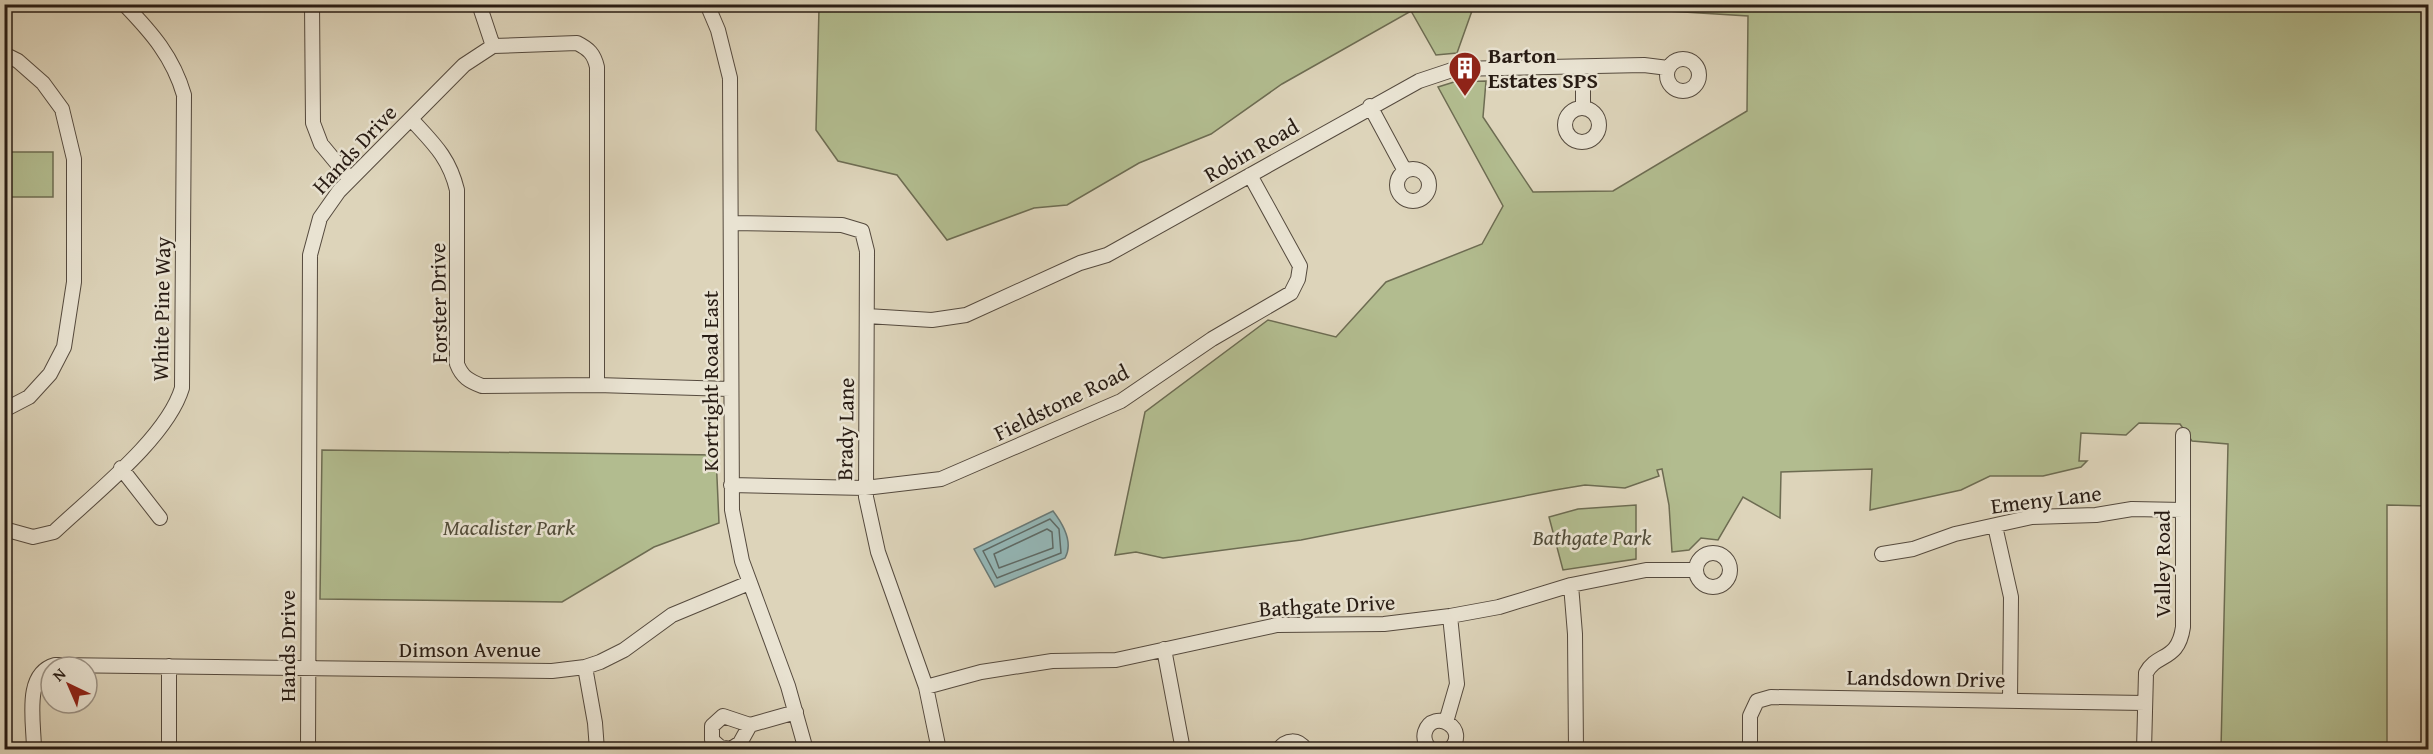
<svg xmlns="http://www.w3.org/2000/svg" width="2433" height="754" viewBox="0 0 2433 754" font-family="'Gentium Book Plus',serif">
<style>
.green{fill:#b2bc8f;stroke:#6d6c52;stroke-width:1.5}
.water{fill:#94b7b7;stroke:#697976;stroke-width:1.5}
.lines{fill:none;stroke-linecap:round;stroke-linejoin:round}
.shore{stroke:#5e6a66;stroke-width:1.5}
.minor-casing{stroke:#554a3e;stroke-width:16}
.minor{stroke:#e9e3d2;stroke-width:14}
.labels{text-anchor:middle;stroke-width:5;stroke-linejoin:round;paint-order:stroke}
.poi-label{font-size:22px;font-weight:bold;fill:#281c14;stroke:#e9e3d2;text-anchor:start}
.street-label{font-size:22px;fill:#281c14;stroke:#e9e3d2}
.park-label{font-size:22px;font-style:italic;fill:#514c39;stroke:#e9e3d2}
</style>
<rect width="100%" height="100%" fill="#ddd4ba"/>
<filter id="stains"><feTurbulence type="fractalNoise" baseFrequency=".00333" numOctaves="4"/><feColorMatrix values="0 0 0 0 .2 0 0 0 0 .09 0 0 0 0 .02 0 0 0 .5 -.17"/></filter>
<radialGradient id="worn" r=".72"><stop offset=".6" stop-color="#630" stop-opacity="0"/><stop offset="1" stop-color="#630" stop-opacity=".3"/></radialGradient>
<path class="green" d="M816 5H1565L1473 8 1457 53 1436 55 1411 11 1282 84 1211 134 1139 163 1067 205 1034 208 947 240 897 175 838 161 816 130 819 8Z
M1571 5H2428V506L2387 505V749H2221L2228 444 2192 441 2180 424 2139 423 2126 435 2081 433 2079 461H2087L2081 467 2043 476H1990L1961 490 1870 510 1872 469 1781 472 1780 518 1743 497 1718 540 1701 538 1689 550 1672 552 1669 505 1662 469 1657 470 1659 476 1625 488 1585 485 1555 490 1301 540 1163 558 1136 552 1115 555 1145 412 1268 320 1336 337 1386 282 1482 244 1503 206 1438 87 1454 82 1486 81 1483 117 1533 192 1613 191 1747 111 1748 16Z
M5 152H53V197H5Z
M322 450 716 455 719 523 654 547 562 602 320 599Z
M1636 505V559L1563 570 1549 517 1578 509Z"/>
<path class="water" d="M1053 511C1063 524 1074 542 1065 558L995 587 974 549Z"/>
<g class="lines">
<path class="shore" d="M1050 519 1059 529 1061 553 997 578 983 551Z
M1047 529 1052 532 1053 548 999 568 994 554Z"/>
<defs>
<path id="minor" d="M312 4 313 123 321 144 350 179
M479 4 493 46
M707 4 718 30 730 78 732 510 742 561 788 686 806 750
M4 54 18 61 43 83 62 109 74 159V282L64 347 50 374 29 397 4 410
M1667 75a16 16 0 1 1 32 0a16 16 0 1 1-32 0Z
M1370 106 1405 171
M1565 125a17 17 0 1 1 34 0a17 17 0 1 1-34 0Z
M1583 108V68
M411 119C433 143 449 157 457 190V364C462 377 469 381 482 386L597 385 730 389
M1397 185a16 16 0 1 1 32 0a16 16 0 1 1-32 0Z
M731 223 842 225 862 231 867 251 866 497 878 552 926 687 939 750
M867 316 932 320 966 315 1080 263 1107 255 1419 81 1455 69 1644 65 1668 68
M121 468 160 518
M731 485 865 488 941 479 1121 401 1212 339 1291 293 1298 279 1300 266 1250 175
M1995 526 2011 597 2010 700
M4 529 33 537 54 532C93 495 167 438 182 388L184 95C173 57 152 33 124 4
M1696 570a17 17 0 1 1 34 0a17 17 0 1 1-34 0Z
M1882 554 1913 549 1955 534 2032 517 2096 515 2132 509 2183 510
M1571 585 1575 634 1576 750
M1164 649 1183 750
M585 667 595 723 597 750
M926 687 981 672 1052 661 1116 660 1277 625 1384 624 1450 616 1499 607 1571 585 1646 570H1696
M1446 722 1457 684 1450 616
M750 725 740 743 731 749 720 747 712 740V726L723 716 750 725 796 712
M34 750C34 722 23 674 55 665L552 671 585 667 600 662 624 650 672 615 749 583
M169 750V666
M308 750 310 255 320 218 339 191 464 65 493 46 577 43C589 49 594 54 597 67V385
M1278 750C1286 739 1298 738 1306 750
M1431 750C1426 745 1423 739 1425 732 1433 707 1472 729 1449 750
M1750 750V716L1757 701 1771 697 2145 703
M2144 750 2146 673C2157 652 2178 662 2183 627V435"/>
</defs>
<use href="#minor" class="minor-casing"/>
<use href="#minor" class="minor"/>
</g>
<defs>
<symbol id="building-pin" viewBox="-11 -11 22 30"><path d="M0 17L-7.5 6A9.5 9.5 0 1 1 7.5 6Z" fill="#8f2418" stroke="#e9e3d2"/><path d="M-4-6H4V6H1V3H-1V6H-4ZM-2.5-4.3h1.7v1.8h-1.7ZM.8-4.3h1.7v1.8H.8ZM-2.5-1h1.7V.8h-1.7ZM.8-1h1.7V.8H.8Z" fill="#fff"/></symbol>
</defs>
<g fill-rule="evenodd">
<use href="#building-pin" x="1446" y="49" width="38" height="52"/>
</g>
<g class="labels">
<g class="poi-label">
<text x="1488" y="63">Barton<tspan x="1488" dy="25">Estates SPS</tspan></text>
</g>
<g class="street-label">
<text transform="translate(354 149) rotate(-47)" y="8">Hands Drive</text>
<text transform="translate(1251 150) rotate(-30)" y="8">Robin Road</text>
<text transform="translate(438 303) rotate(-91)" y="8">Forster Drive</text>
<text transform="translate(161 309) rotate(-89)" y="8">White Pine Way</text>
<text transform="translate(710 381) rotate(-90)" y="8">Kortright Road East</text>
<text transform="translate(1061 402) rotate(-26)" y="8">Fieldstone Road</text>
<text transform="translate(845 429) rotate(-89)" y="8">Brady Lane</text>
<text transform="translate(2046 499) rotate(-7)" y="8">Emeny Lane</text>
<text transform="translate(2162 564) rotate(-90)" y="8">Valley Road</text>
<text transform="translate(1327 605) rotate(-3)" y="8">Bathgate Drive</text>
<text transform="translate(287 646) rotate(-90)" y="8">Hands Drive</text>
<text x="470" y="657">Dimson Avenue</text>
<text transform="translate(1926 678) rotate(1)" y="8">Landsdown Drive</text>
</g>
<g class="park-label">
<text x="509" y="535">Macalister Park</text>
<text x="1592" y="545">Bathgate Park</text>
</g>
</g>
<rect width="2433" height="754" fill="none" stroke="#ddd4ba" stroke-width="24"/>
<rect x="6" y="6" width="2421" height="742" fill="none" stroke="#281c14" stroke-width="3"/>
<rect x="12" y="12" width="2409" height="730" fill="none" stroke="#281c14" stroke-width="1.5"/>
<g transform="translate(69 685) rotate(316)"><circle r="28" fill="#e9e3d2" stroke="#9c9386" stroke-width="1.5"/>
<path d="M0-4.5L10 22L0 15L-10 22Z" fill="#8f2418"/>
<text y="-9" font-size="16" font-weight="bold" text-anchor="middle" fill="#281c14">N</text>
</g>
<rect width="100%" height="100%" filter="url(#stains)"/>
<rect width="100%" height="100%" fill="url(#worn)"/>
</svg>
